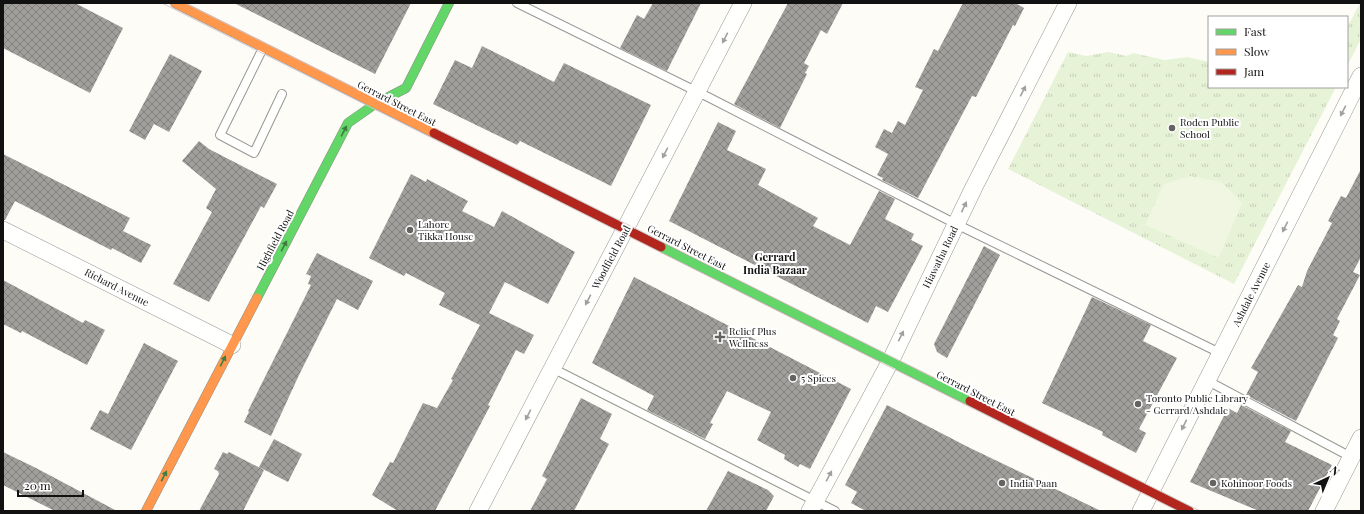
<svg xmlns="http://www.w3.org/2000/svg" width="1364" height="514" viewBox="0 0 1364 514" font-family="'Playfair Display',serif">
<style>
.grass{fill:url(#grass-tufts)}
.pitch{fill:#f0f6e1}
.building{fill:url(#building-cross-hatch)}
.lines{fill:none;stroke-linecap:round;stroke-linejoin:round}
.lane-casing{stroke:#979795;stroke-width:10}
.street-casing{stroke:#979795;stroke-width:18}
.fast-casing{stroke:#8e8d8b;stroke-width:10}
.slow-casing{stroke:#8e8d8b;stroke-width:10}
.jam-casing{stroke:#8e8d8b;stroke-width:10}
.lane{stroke:#fffffe;stroke-width:8}
.street{stroke:#fffffe;stroke-width:17}
.fast{stroke:#63d668;stroke-width:9}
.slow{stroke:#ff974d;stroke-width:9}
.jam{stroke:#b3261e;stroke-width:9}
.tram{stroke:#d9c6c7;stroke-width:1}
.oneway{fill:#a0a09f}
.oneway2{fill:#3e7d41}
.poi-dot{fill:#646362;stroke:#fff;stroke-width:1.5}
.labels{text-anchor:middle;stroke-width:4;stroke-linejoin:round;paint-order:stroke}
.street-label{font-size:10px;fill:#111;stroke:#fff}
.poi-label{font-size:10px;fill:#111;stroke:#fff;text-anchor:start}
.neighbourhood-label{font-size:11px;font-weight:bold;fill:#111;stroke:#fff}
</style>
<defs>
<pattern id="grass-tufts" width="24" height="20" patternUnits="userSpaceOnUse"><rect width="24" height="20" fill="#e7f3d7"/><path d="M3 7l-1-3M5 7V3M7 7l1-3M15 17l-1-3M17 17v-4M19 17l1-3" fill="none" stroke="#c5cfb8"/></pattern>
<pattern id="building-cross-hatch" width="8" height="8" patternUnits="userSpaceOnUse"><rect width="8" height="8" fill="#a19f9c"/><path d="M0 0l8 8M0 8l8-8" fill="none" stroke="#82807e"/></pattern>
</defs>
<rect width="100%" height="100%" fill="#fdfcf7"/>
<path class="grass" d="M1360 3 1361 39 1347 66V28Z
M1068 52 1086 56 1109 52 1126 56 1133 53 1165 60 1187 57 1209 62V87H1336L1234 284 1008 169Z"/>
<path class="pitch" d="M1190 176 1221 182 1242 203 1219 258 1145 225 1164 184Z"/>
<path class="building" d="M3 3H75L123 28 90 93 3 48Z
M234 3H411L375 74Z
M653 3H701L667 71 620 48 637 15 644 19Z
M788 3H843L827 34 821 30 804 63 809 66 805 73 807 74 780 128 734 104Z
M963 3H1015L1024 8 1015 26 1013 25 976 97 972 96 918 198 882 180 883 178 877 175 888 154 875 147 884 129 892 133 898 121 905 125 923 90 915 87 934 49 938 51Z
M482 46 554 82 564 63 651 105 611 186 520 141 517 145 433 104 455 60 472 68Z
M170 54 202 71 169 132 154 124 145 140 129 131Z
M718 122 736 131 727 150 766 169 758 185 818 218 813 226 850 245 879 191 895 199 885 219 914 234 911 240 923 246 888 312 876 306 868 323 669 221Z
M199 141 209 149 277 184 264 208 261 206 209 302 173 284 212 212 206 208 216 189 182 161Z
M3 154 130 218 123 231 151 245 141 263 112 248 111 250 15 201 5 220H3Z
M1361 169V257L1353 272 1360 275 1337 319 1340 321 1333 335 1338 338 1296 421 1246 395 1258 372 1251 368 1298 285 1302 287 1307 271 1332 223 1328 221 1341 196 1346 198Z
M411 174 426 182 427 179 468 201 462 211 494 227 502 211 575 252 548 304 505 282 489 313 534 335 524 354 516 350 488 405 490 406 435 511H398L372 495 390 462 393 463 423 403 437 408 453 380 451 379 480 325 439 305 445 293 406 273 404 276 369 258Z
M984 246 1000 255 947 358 937 352 934 344Z
M317 253 373 281 358 310 337 299 299 375 271 436 244 422 249 412 248 411 311 285 308 284 311 276 306 274Z
M634 277 851 389 810 469 800 464 798 467 784 459 785 455 757 440 771 412 727 391 710 423 713 424 705 439 647 410 654 396 592 363Z
M3 280 83 323 85 320 105 330 87 365 22 331 21 333 3 324Z
M1092 297 1151 325 1143 341 1177 358 1139 429 1146 433 1136 453 1102 435 1103 432 1042 403Z
M144 343 178 361 131 450 90 429 100 410 108 414Z
M581 398 612 414 600 439 609 444 574 511H530L547 479 542 476Z
M887 405 968 447 1101 511H866L851 503 857 492 845 485Z
M1241 405 1291 431 1285 442 1332 465 1308 511H1259L1190 482 1228 408 1237 413Z
M274 439 302 454 288 482 259 467Z
M3 452 36 468 117 511H55L3 485Z
M223 452 227 454 229 452 264 470 243 511H199L219 474 218 471 214 469Z
M728 471 768 490 774 496 766 511H706Z"/>
<g class="lines">
<defs>
<path id="lane" d="M517 3 710 98 956 224 1220 353
M263 48 220 135 254 153 282 94
M552 368 835 511
M1206 380 1351 457"/>
<path id="street" d="M3 230 232 345
M478 511 743 3
M810 511 890 362 974 187 1068 3
M1141 511 1361 76
M1324 511 1361 438"/>
<path id="fast" d="M661 247 970 401
M257 298 348 123 375 104 406 88 449 3"/>
<path id="slow" d="M175 3 434 133
M146 511 257 298"/>
<path id="jam" d="M434 133 661 247
M970 401 1189 511"/>
</defs>
<use href="#lane" class="lane-casing"/>
<use href="#street" class="street-casing"/>
<use href="#fast" class="fast-casing"/>
<use href="#slow" class="slow-casing"/>
<use href="#jam" class="jam-casing"/>
<use href="#lane" class="lane"/>
<use href="#street" class="street"/>
<use href="#fast" class="fast"/>
<use href="#slow" class="slow"/>
<use href="#jam" class="jam"/>
<path class="tram" d="M162 3 1178 511
M185 3 1200 511"/>
</g>
<defs><path id="oneway-solid" d="M-6-.8H1V-3.2L6.5 0L1 3.2V.8H-6Z"/></defs>
<g class="oneway">
<use href="#oneway-solid" transform="translate(725 38) rotate(117)"/>
<use href="#oneway-solid" transform="translate(1023 91) rotate(-63)"/>
<use href="#oneway-solid" transform="translate(1343 111) rotate(117)"/>
<use href="#oneway-solid" transform="translate(665 153) rotate(117)"/>
<use href="#oneway-solid" transform="translate(964 207) rotate(-65)"/>
<use href="#oneway-solid" transform="translate(1285 227) rotate(117)"/>
<use href="#oneway-solid" transform="translate(588 300) rotate(117)"/>
<use href="#oneway-solid" transform="translate(901 336) rotate(-64)"/>
<use href="#oneway-solid" transform="translate(528 415) rotate(117)"/>
<use href="#oneway-solid" transform="translate(1184 425) rotate(116)"/>
<use href="#oneway-solid" transform="translate(829 476) rotate(-62)"/>
</g>
<g class="oneway2">
<use href="#oneway-solid" transform="translate(344 131) rotate(-62)"/>
<use href="#oneway-solid" transform="translate(284 246) rotate(-62)"/>
<use href="#oneway-solid" transform="translate(223 361) rotate(-63)"/>
<use href="#oneway-solid" transform="translate(164 476) rotate(-63)"/>
</g>
<g class="poi-dot">
<circle cx="1172" cy="128" r="4"/>
<circle cx="410" cy="230" r="4"/>
<path d="M718 331h4v4h4v4h-4v4h-4v-4h-4v-4h4z"/>
<circle cx="793" cy="378" r="4"/>
<circle cx="1138" cy="404" r="4"/>
<circle cx="1002" cy="483" r="4"/>
<circle cx="1213" cy="483" r="4"/>
</g>
<g class="labels">
<g class="street-label">
<text transform="translate(397 103) rotate(27)" y="4">Gerrard Street East</text>
<text transform="translate(275 240) rotate(-62)" y="4">Highfield Road</text>
<text transform="translate(687 247) rotate(27)" y="4">Gerrard Street East</text>
<text transform="translate(611 257) rotate(-62)" y="4">Woodfield Road</text>
<text transform="translate(940 257) rotate(-64)" y="4">Hiawatha Road</text>
<text transform="translate(117 287) rotate(27)" y="4">Richard Avenue</text>
<text transform="translate(1251 294) rotate(-63)" y="4">Ashdale Avenue</text>
<text transform="translate(976 393) rotate(27)" y="4">Gerrard Street East</text>
</g>
<g class="poi-label">
<text x="1180" y="126">Roden Public<tspan x="1180" dy="12">School</tspan></text>
<text x="418" y="228">Lahore<tspan x="418" dy="12">Tikka House</tspan></text>
<text x="729" y="335">Relief Plus<tspan x="729" dy="12">Wellness</tspan></text>
<text x="801" y="382">5 Spices</text>
<text x="1146" y="402">Toronto Public Library<tspan x="1146" dy="12">- Gerrard/Ashdale</tspan></text>
<text x="1010" y="487">India Paan</text>
<text x="1221" y="487">Kohinoor Foods</text>
</g>
<g class="neighbourhood-label">
<text x="775" y="261">Gerrard<tspan x="775" dy="13">India Bazaar</tspan></text>
</g>
</g>
<rect width="1364" height="514" fill="none" stroke="#111111" stroke-width="8"/>
<rect x="1208" y="16" width="140" height="72" fill="#ffffff" stroke="#a0a0a0"/>
<rect x="1216" y="29" width="20" height="6" fill="#63d668" stroke="#a0a0a0"/>
<text x="1244" y="36" font-size="12" fill="#111111">Fast</text>
<rect x="1216" y="49" width="20" height="6" fill="#ff974d" stroke="#a0a0a0"/>
<text x="1244" y="56" font-size="12" fill="#111111">Slow</text>
<rect x="1216" y="69" width="20" height="6" fill="#b3261e" stroke="#a0a0a0"/>
<text x="1244" y="76" font-size="12" fill="#111111">Jam</text>
<g transform="translate(1328 478) rotate(44)" stroke="#ffffff" stroke-width="3" paint-order="stroke">
<path d="M0-3L7 15L0 10L-7 15Z" fill="#111111"/>
<text y="-6" font-size="11" font-weight="bold" text-anchor="middle" fill="#111111">N</text>
</g>
<path d="M18 490v6h65v-6" fill="none" stroke="#111111" stroke-width="2"/>
<text x="24" y="490" font-size="12" fill="#111111" stroke="#ffffff" stroke-width="3" paint-order="stroke">20 m</text>
</svg>
